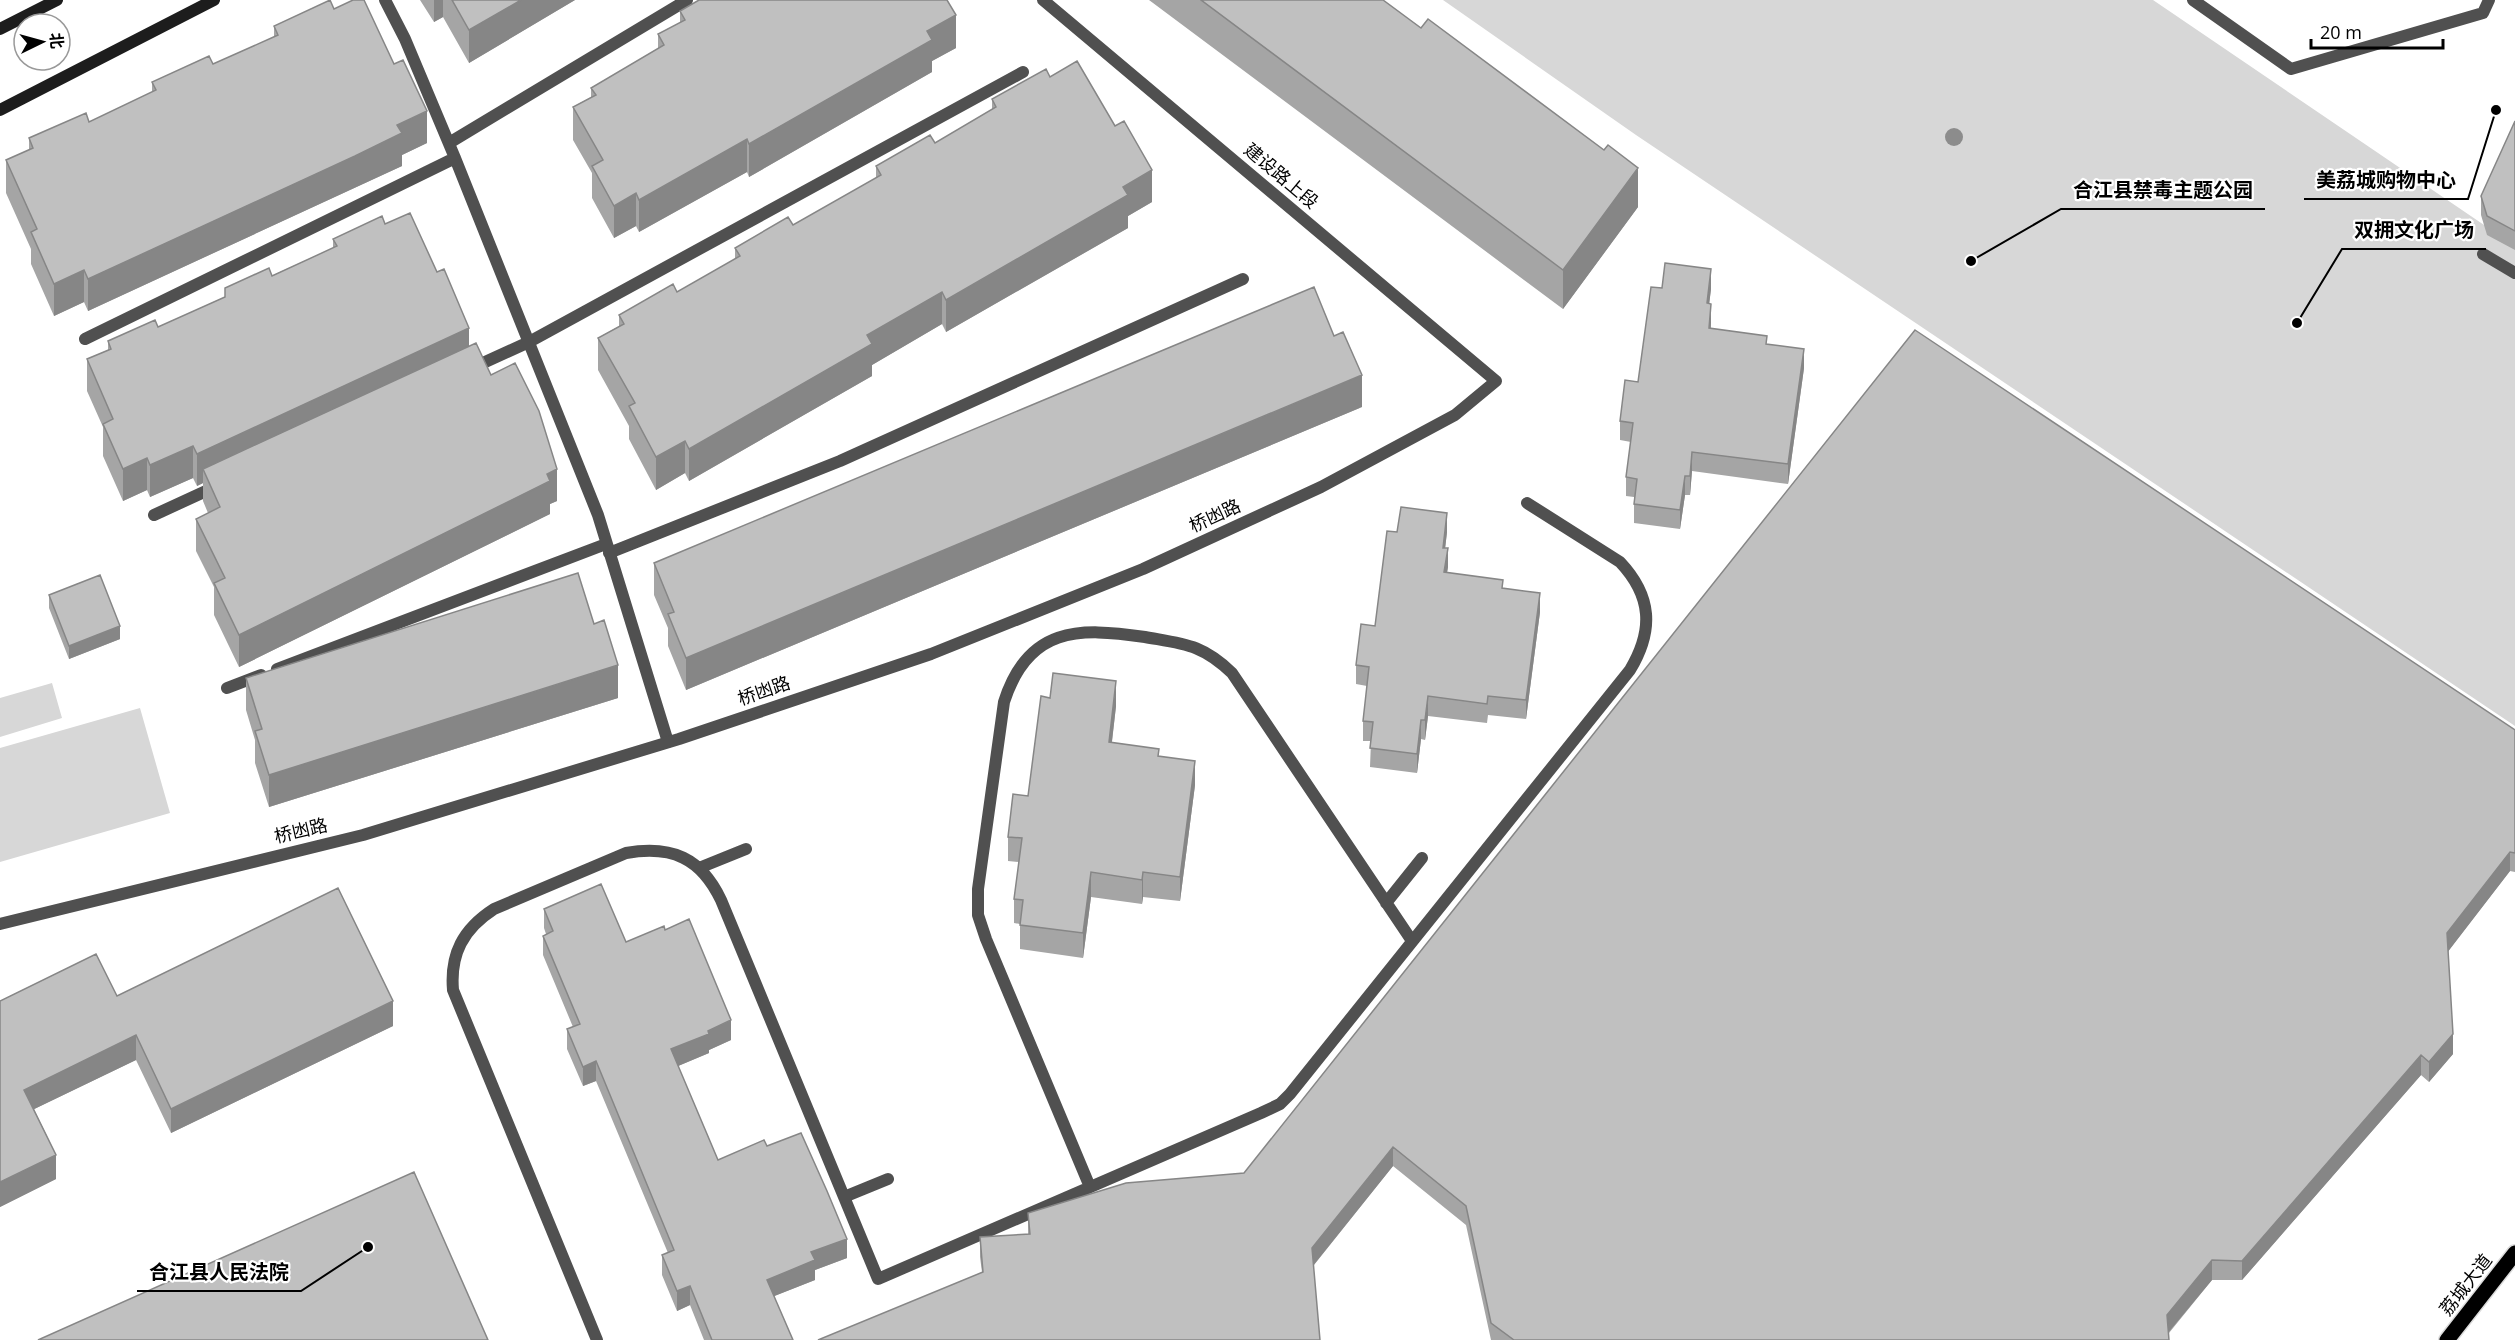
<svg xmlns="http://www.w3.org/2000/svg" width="2515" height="1340" viewBox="0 0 2515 1340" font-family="'Open Sans','Noto Sans SC',sans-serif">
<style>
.green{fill:#d7d7d7}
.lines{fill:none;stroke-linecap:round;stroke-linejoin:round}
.primary-casing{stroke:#dbdbdb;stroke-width:18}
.service{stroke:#505050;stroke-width:12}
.minor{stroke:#505050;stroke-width:12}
.secondary{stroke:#1d1d1d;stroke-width:12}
.primary{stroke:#000;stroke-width:15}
.tree{fill:#8c8c8c}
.wall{fill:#a5a5a5}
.shaded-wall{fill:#868686}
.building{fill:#c0c0c0;stroke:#868686;stroke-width:1.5}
.labels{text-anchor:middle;stroke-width:4.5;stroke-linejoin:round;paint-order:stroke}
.street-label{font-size:18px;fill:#000;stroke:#fff}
.leader{fill:none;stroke:#000;stroke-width:2}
.callout-dot{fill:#000;stroke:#fff;stroke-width:2}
.callout-label{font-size:20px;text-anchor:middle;font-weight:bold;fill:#000;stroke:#fff;stroke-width:4.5;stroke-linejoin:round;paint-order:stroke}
</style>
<rect width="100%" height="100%" fill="#fff"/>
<path class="green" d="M1443 0H2153L2515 246V726L1636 135Z
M52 683 62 718 0 737V698Z
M140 708 170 813 0 862V748Z"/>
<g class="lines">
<defs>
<path id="primary" d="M2447 1340 2515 1253"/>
</defs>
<use href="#primary" class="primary-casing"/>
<path class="service" d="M385 0 405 39 455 158 598 515 668 742
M449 143 687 0
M2483 254 2515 273
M85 339 455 158
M472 368 529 342 1023 72
M154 515 217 486
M609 553 840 461 1243 279
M277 669 606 544
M227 688 261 675
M699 868 746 849
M1386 903 1422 858
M1090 1187 986 939 978 915V889L1004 702C1028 627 1078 627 1145 637 1184 644 1202 644 1232 673L1412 941
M844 1197 888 1179
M597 1340 453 990C450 954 463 929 494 909L626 853C672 845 701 858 721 900L878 1279 1261 1113 1280 1104 1290 1094 1630 670C1654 630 1652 596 1620 562L1527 503"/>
<path class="minor" d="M2193 0 2291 69 2483 13 2489 0
M0 924 363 835 679 739 931 654 1143 569 1321 487 1455 415 1496 381 1043 0"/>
<path class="secondary" d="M0 29 57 0
M0 110 214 0"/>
<use href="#primary" class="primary"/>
</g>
<circle class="tree" cx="1954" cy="137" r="9"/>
<path class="wall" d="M420 0H575L469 63 443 17 434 22Z
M1149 0H1383L1638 207 1563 309Z
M334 9 427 143 402 155V166L88 311 84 302 54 316 31 264V249L6 193V160L29 150V138L89 122 152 92V82L213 64 274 37V26Z
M680 11 956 48 932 61V72L749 177 747 172 639 232 636 226 614 238 592 198V173L573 140V107L591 97V88L658 49V34L680 23Z
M1050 77 1152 202 1128 216V228L946 332 942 324 872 365V376L689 481 685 473 656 490 629 439V426L598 370V338L619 326V315L677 292 735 259V248L793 225 876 178V166L935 143 992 110V99Z
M2515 121V250L2487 235 2481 215V196Z
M385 224 469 347 491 375 557 501 550 504V514L239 667 214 615V587L196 551V519L208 513 203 501V483L197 486 193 478 150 497 147 490 123 501 103 456V427L87 391V359L108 350V341L158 327 333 248V239Z
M1662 288 1711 289 1709 304 1711 323V328L1767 345 1804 368 1788 484 1692 471 1690 495H1685L1680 529 1634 523V497L1626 496V477L1631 442 1620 440V421L1638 382Z
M1362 407 686 690 668 646V628L654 595V563Z
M1397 532H1447L1445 548 1448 567 1447 572 1503 588 1540 612 1526 719 1488 715 1487 723 1428 716 1425 740 1421 739 1417 773 1370 767 1371 741H1363V721L1367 686 1356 684V665L1375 626Z
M49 595 120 639 69 659 49 608Z
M246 678 618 698 269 807 255 763V740L246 710Z
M1050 698 1116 706 1112 742 1159 756 1195 785 1180 901 1143 897 1142 904 1091 897 1083 958 1020 949V924L1014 923V899L1019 862 1008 861V837L1028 796Z
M2515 730V872L2510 871 2448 951 2453 1054 2429 1082 2421 1075 2242 1280H2212L2169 1333V1340H1491L1466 1225 1393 1166 1314 1265 982 1272 980 1257V1237L1028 1234V1213L1244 1173Z
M338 888 393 1001V1026L171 1133 136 1060 34 1109 56 1155V1179L0 1207V1001L96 954 117 996Z
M544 909 626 942 665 930 731 1040 709 1050V1053L678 1066 718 1160 767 1146 847 1258 815 1270V1280L774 1296 793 1340H704L690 1305 677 1311 662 1275V1255L668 1253 596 1081 583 1086 567 1049V1029L573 1027 543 955V936L546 934 544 928Z"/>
<path class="shaded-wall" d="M434 0H443V17L434 22Z
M521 0H575L469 63V30Z
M956 15V48L932 61V72L749 177V144L927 31Z
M427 111V143L402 155V166L88 311V279L397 125Z
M747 139V172L639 232V200Z
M1638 168V207L1563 309V270Z
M1152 170V202L1128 216V228L946 332V300L1123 187Z
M636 193V226L614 238V206Z
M1711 269V289L1707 322V303Z
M84 270V302L54 316V284Z
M942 292V324L872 365V376L689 481V449L867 335Z
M1711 304V323L1709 347V328Z
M469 328V361L203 469V483L197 486V454Z
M1804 349V368L1788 484V464Z
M1362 375V407L686 690V658Z
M685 441V473L656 490V457Z
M193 446V478L150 497V465Z
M1692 452V471L1690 495V476Z
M147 458V490L123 501V469Z
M557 469V501L550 504V514L239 667V635Z
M1685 476V495L1680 529V510Z
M1447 513V532L1443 567V548Z
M1448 548V567L1444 591V572Z
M1540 593V612L1526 719V700Z
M120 626V639L69 659V646Z
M618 665V698L269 807V775Z
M1116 681V706L1109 766V742Z
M1428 696V716L1425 740V720Z
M1421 720V739L1417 773V754Z
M1195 761V785L1180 901V877Z
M2510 852V871L2447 953V933Z
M1091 872V897L1083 958V933Z
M1143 872V897L1142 904V880Z
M393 1001V1026L171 1133V1109Z
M731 1020V1040L709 1050V1053L671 1069V1049Z
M2453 1034V1054L2429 1082V1062Z
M136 1035V1060L24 1114V1090Z
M2421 1055V1075L2242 1280V1261Z
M596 1061V1081L583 1086V1067Z
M1393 1147V1166L1312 1267V1248Z
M56 1155V1179L0 1207V1182Z
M847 1239V1258L815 1270V1280L767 1299V1280L811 1252Z
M2212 1260V1280L2167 1334V1315Z
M690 1286V1305L677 1311V1291Z"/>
<path class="building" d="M330 0 334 9 353 0H364L394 64 403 60 427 111 397 125 402 133 355 156 88 279 84 270 54 284 31 232 37 229 6 160 33 148 29 138 86 113 89 122 156 90 152 82 209 56 213 64 278 35 274 26Z
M452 0H521L469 30Z
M699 0H947L956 15 927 31 932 40 749 144 747 139 639 200 636 193 614 206 592 166 603 160 573 107 596 95 591 88 664 45 658 34 685 20 680 11Z
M1201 0H1383L1421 28 1428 19 1604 150 1608 145 1638 168 1563 270Z
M1077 61 1115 126 1124 121 1152 170 1123 187 1128 195 946 300 942 292 867 335 872 344 689 449 685 441 656 457 629 406 635 403 598 338 624 324 619 315 673 284 677 292 740 256 735 248 788 217 793 225 881 175 876 166 930 135 935 143 996 107 992 99 1046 69 1050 77Z
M2515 121V231L2487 216 2481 196Z
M410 213 437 272 444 269 469 328 197 454 193 446 150 465 147 458 123 469 103 424 113 419 87 359 111 349 108 341 155 320 158 327 225 297V288L269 268 272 276 337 246 333 239 382 216 385 224Z
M1665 263 1711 269 1707 303 1711 304 1709 328 1767 336 1766 344 1804 349 1788 464 1692 452 1690 476H1685L1680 510 1634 504 1637 479 1626 477 1633 423 1620 421 1625 380 1638 382 1651 287 1662 288Z
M1314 287 1334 336 1343 332 1362 375 686 658 668 614 674 612 654 563Z
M1915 330 2515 730V853L2510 852 2447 933 2453 1034 2429 1062 2421 1055 2242 1261 2212 1260 2167 1315 2169 1340H1514L1491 1323 1466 1206 1393 1147 1312 1248 1320 1340H818L983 1272 980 1237 1030 1234 1028 1213 1126 1183 1244 1173Z
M476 343 491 375 515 363 539 411 557 469 547 474 550 481 239 635 214 583 225 578 196 519 220 507 203 469Z
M1401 507 1447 513 1443 548H1448L1444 572 1503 580 1502 588 1540 593 1526 700 1488 696 1487 704 1428 696 1425 720H1421L1417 754 1370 748 1373 722 1363 721 1369 667 1356 665 1361 624 1375 626 1387 531 1397 532Z
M578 573 594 624 604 620 618 665 269 775 255 731 262 729 246 678Z
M100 575 120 626 69 646 49 595Z
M1053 673 1116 681 1109 742 1159 749 1158 756 1195 761 1180 877 1143 872 1142 880 1091 872 1083 933 1020 925 1023 900 1014 899 1022 838 1008 837 1013 794 1028 796 1041 696 1050 698Z
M601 884 626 942 664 926 665 930 689 919 731 1020 708 1031 709 1034 671 1049 718 1160 764 1140 767 1146 801 1133 827 1191 847 1239 811 1252 815 1260 767 1280 793 1340H712L690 1286 677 1291 662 1255 674 1250 596 1061 583 1067 567 1029 580 1024 543 936 553 931 544 909Z
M338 888 393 1001 171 1109 136 1035 24 1090 56 1155 0 1182V1001L96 954 117 996Z
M414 1172 488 1340H38Z"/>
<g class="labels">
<g class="street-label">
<text transform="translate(1281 176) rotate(40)" y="6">建设路上段</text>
<text transform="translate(1215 516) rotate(-25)" y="6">桥凼路</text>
<text transform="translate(764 691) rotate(-19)" y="6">桥凼路</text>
<text transform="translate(301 831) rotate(-13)" y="6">桥凼路</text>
<text transform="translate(2466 1285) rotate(-52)" y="6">荔城大道</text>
</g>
</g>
<path class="leader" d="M2496 110L2468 199H2304M1971 261L2061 209H2265M2297 323L2342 249H2486M368 1247L301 1291H137"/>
<g class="callout-dot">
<circle cx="2496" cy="110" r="6"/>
<circle cx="1971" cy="261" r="6"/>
<circle cx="2297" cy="323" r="6"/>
<circle cx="368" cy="1247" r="6"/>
</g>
<g class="callout-label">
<text x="2386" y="187">美荔城购物中心</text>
<text x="2163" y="197">合江县禁毒主题公园</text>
<text x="2414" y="237">双拥文化广场</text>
<text x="219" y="1279">合江县人民法院</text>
</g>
<g transform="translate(42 42) rotate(85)"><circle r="28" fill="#ffffff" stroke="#999999" stroke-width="1.5"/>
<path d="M0-4.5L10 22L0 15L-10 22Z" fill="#000000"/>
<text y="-9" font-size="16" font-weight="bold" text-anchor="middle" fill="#000000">北</text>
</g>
<path d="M2311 39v9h132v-9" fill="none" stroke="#000000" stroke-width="3"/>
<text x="2320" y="39" font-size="18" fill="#000000" stroke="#ffffff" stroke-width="4.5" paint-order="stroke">20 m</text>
</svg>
